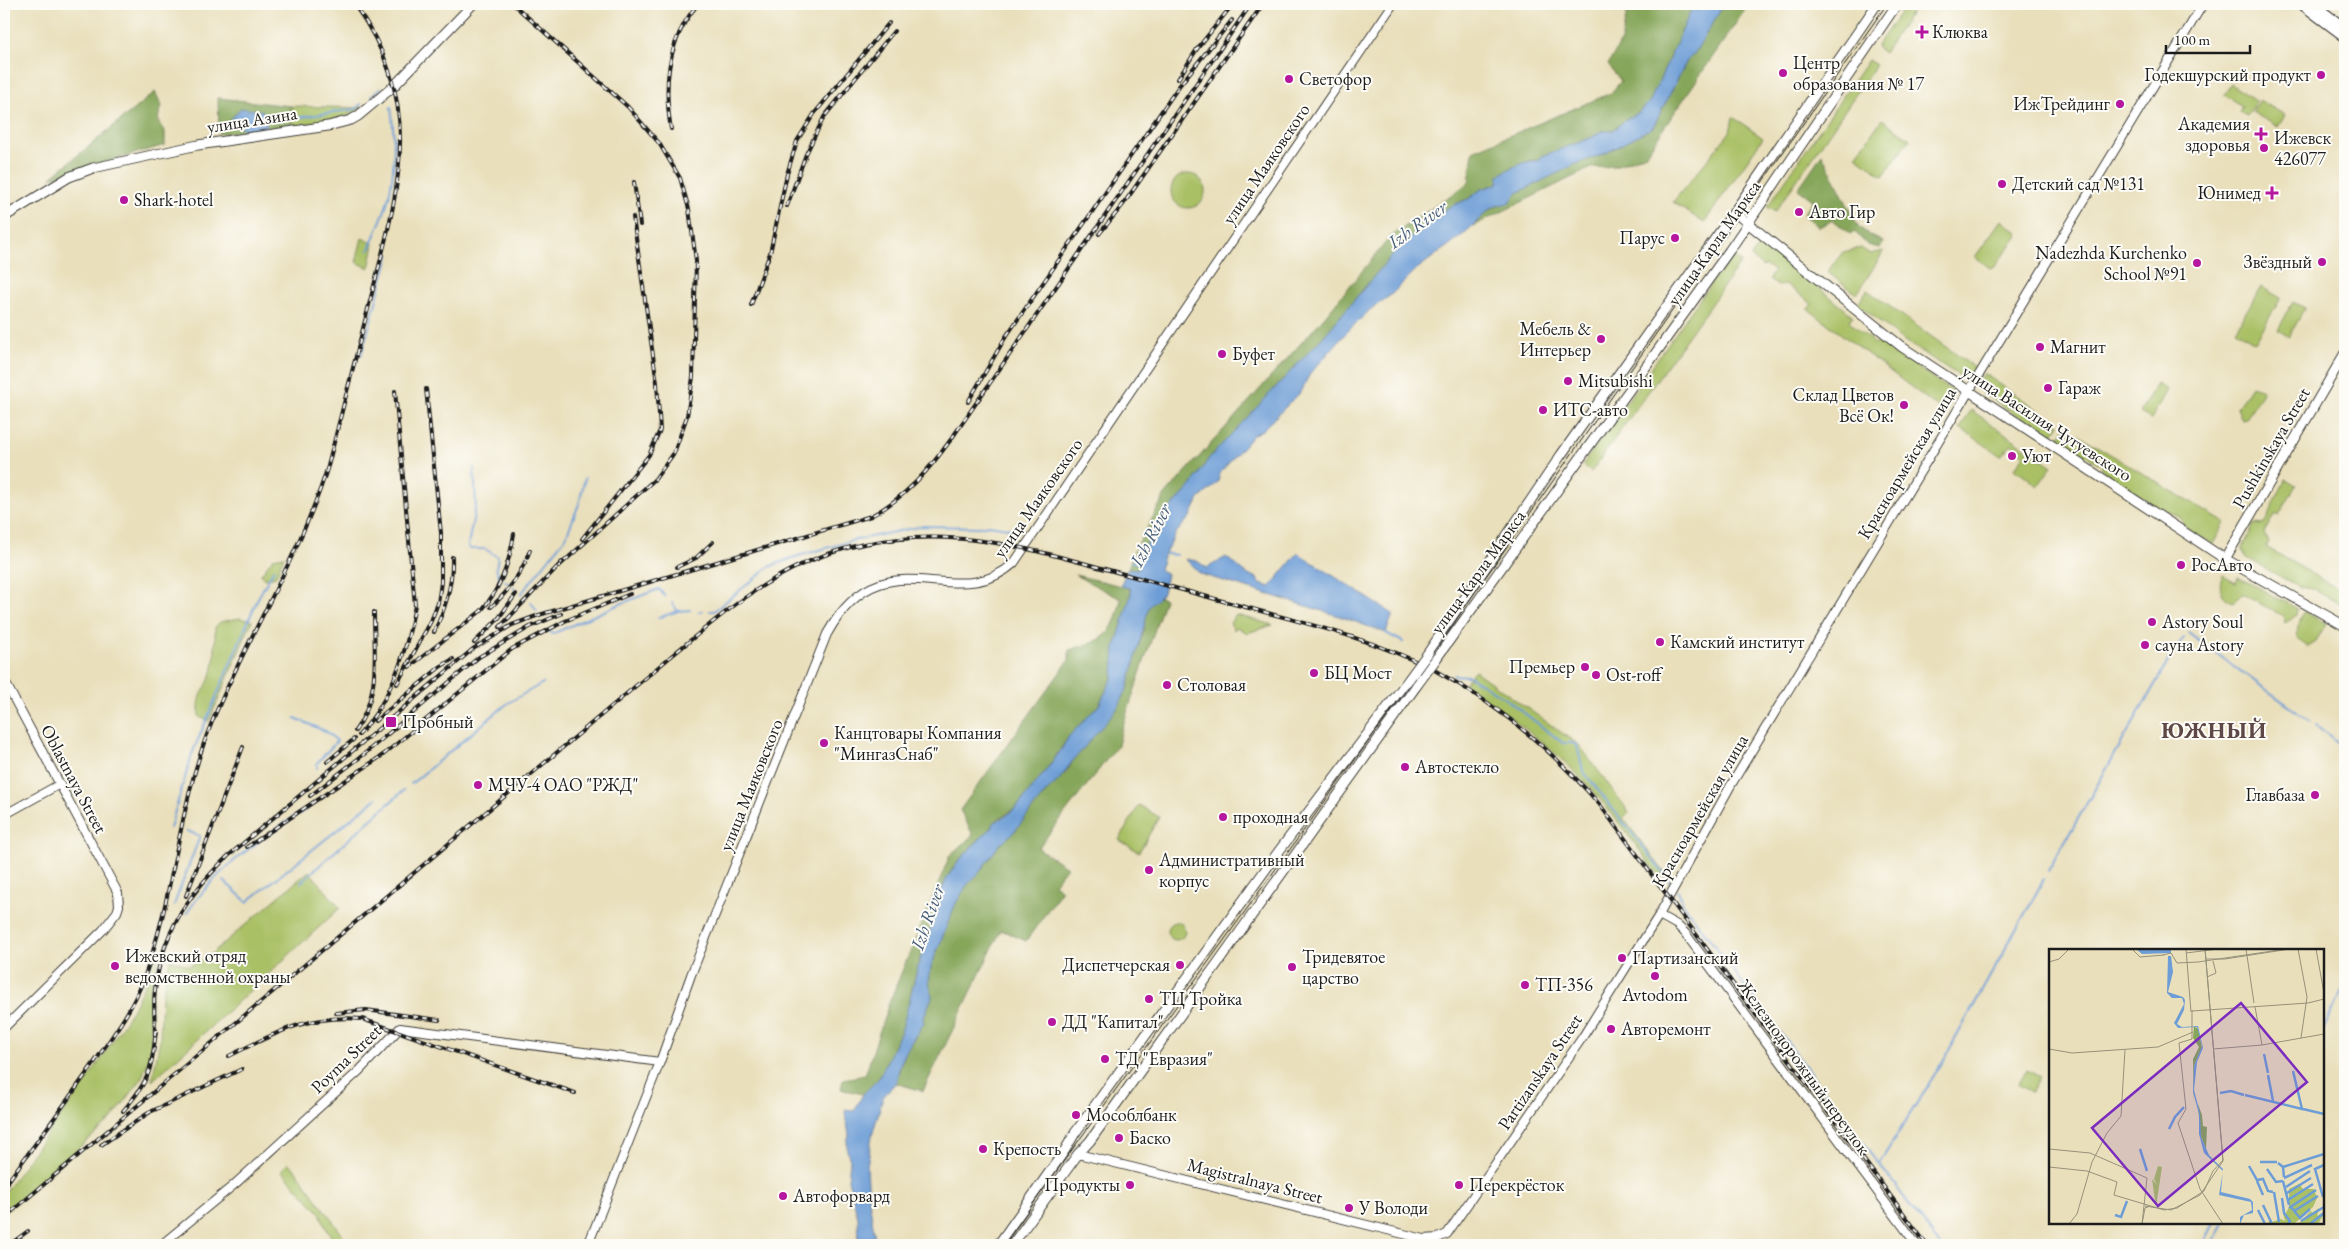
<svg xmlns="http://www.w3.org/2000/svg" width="2349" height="1249" viewBox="0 0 2349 1249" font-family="'EB Garamond',serif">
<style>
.green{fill:#a9c065;stroke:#626e40}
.forest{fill:#86a65a;stroke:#51613b}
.water{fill:#6d9dd6;stroke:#445c79}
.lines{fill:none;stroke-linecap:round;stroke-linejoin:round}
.stream{stroke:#6d9dd6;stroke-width:2}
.secondary-casing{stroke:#3b3934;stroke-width:10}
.primary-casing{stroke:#3b3934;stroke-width:11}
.secondary{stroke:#fff;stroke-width:8}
.primary{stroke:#fff;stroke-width:9}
.tram{stroke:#1c1c1c;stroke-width:1}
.rail-casing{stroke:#1c1c1c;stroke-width:4}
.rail{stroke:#fdfcf7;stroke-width:2;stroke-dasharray:5.5;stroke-linecap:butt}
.primary-bridge-casing{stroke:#3b3934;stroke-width:11;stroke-linecap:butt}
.primary-bridge{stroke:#fff;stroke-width:9}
.poi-dot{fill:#b5179e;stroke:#fdfcf7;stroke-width:2}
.labels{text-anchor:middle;stroke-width:4;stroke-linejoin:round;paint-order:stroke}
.poi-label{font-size:18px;fill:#1c1c1c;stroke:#fdfcf7;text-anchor:start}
.street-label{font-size:18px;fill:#1c1c1c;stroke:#fdfcf7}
.water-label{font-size:19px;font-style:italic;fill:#445c79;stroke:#fdfcf7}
.district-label{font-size:22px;font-weight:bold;letter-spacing:1px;fill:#5f4947;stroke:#fdfcf7}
.inset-river{fill:none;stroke:#6d9dd6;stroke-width:2.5}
.inset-road{fill:none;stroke:#97917b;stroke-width:1}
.view{fill:#7b2cbf;fill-opacity:0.15;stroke:#7b2cbf;stroke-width:2.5}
.inset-edge{fill:none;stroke:#1c1c1c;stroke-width:2.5}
</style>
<rect width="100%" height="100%" fill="#fdfcf7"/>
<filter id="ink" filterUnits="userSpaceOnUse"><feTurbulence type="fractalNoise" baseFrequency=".02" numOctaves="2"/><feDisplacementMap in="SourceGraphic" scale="10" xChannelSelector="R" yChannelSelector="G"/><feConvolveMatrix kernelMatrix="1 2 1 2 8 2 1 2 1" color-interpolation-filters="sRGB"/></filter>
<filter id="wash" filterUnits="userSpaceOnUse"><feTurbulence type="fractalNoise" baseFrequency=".0096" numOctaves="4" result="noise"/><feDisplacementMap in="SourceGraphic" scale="20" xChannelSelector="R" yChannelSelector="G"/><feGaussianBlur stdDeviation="1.12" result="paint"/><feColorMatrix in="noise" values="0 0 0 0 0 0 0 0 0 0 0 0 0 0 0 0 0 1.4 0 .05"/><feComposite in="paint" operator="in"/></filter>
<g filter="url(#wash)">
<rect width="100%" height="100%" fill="#e9dfbb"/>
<path class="green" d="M1906 4H1917L1884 53 1876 47Z
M1868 60 1876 65 1775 212 1767 207Z
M2231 84 2256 101 2247 116 2239 112 2242 106 2224 95Z
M2259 100 2285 115 2278 127 2252 112Z
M291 106 363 108C340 122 317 123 291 126Z
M1733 117 1763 138 1704 223 1673 202 1730 132Z
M1882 119 1910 139 1883 176 1856 156Z
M1171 191a17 17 0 1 1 34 0a17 17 0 1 1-34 0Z
M2001 220 2017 232 2018 236 1994 267 1990 268 1975 257Z
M362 238 374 244 369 268 356 262Z
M1763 241 1853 316 1849 321 1875 344 1877 342 1905 359 1955 393 1944 412 1808 309 1812 304 1787 285 1778 286 1769 279 1774 271 1765 265 1763 267 1751 257Z
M1861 248 1870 254 1884 251 1857 294 1827 272 1843 252Z
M1731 255 1741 262 1591 472 1582 465Z
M2261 287 2281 298 2255 342 2235 330Z
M1867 290 1975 368 1968 375 1961 377 1900 338 1858 304Z
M2293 302 2305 308 2289 337 2278 330Z
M1983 373 2059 424 2051 437 1982 393 1977 386Z
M2156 384 2167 390 2151 419 2140 413Z
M2251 386 2263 390 2246 419 2242 420 2237 408Z
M1971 410 2052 466 2038 486 2015 468 2024 455 2011 444 2001 456 1960 428Z
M2065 427 2225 523 2213 544 2183 525 2181 518 2170 512H2165L2102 470V466L2086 455 2082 458 2057 441Z
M2286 479 2296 485 2279 515H2274L2264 533 2268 543 2266 547 2345 593V607L2313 589 2299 587 2247 558 2242 550 2254 524 2263 525C2273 510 2277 494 2286 479Z
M284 556 276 576 264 579 261 574 273 558Z
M2223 575 2236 582 2238 577 2298 609 2297 615 2285 623 2283 616 2242 594 2234 602C2221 599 2217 586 2223 575Z
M2304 612 2326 623 2316 642 2308 647 2297 639 2298 626Z
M1236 615 1273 625 1247 633 1237 627 1234 630 1230 623Z
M240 618 252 621 209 721 199 717C198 691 203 696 211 675 216 660 215 642 215 627L220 622Z
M1475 671 1579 745 1629 812 1623 818 1665 873 1660 877C1635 845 1609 807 1581 778 1545 742 1505 713 1464 683Z
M1139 805 1159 817 1139 852 1119 840Z
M309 871 340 908 152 1081 160 1039 162 995 170 959 189 966 205 959Z
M1167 931a9 9 0 1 1 18 0a9 9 0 1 1-18 0Z
M157 949 161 950 151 988V1053L141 1080 111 1120 4 1213V1193L98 1064 133 1009 145 983Z
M2027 1070 2040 1077 2031 1092 2018 1085Z
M288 1163 295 1169 350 1245H337L327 1230 320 1213 281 1170Z"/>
<path class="forest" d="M1629 4H1694L1650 101 1640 112 1628 118 1611 131H1602L1591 138 1542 156 1538 161 1532 160 1519 165 1498 183 1480 190 1470 198 1449 207 1423 226 1392 255 1323 337 1209 458 1191 486 1171 508 1147 543 1138 569 1128 568 1134 552 1165 495 1320 322 1392 235 1469 183 1473 151 1611 93 1621 81 1608 65 1621 41Z
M1724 4H1749L1646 154 1615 166 1591 168 1473 226C1484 214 1493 205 1509 203L1517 193 1576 164 1606 153 1653 127 1688 59 1694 54Z
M155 92 162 106C157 116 157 124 165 131V145L50 178Z
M218 98 291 106V126L219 134Z
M1822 154 1858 226 1869 235 1883 242 1880 248 1867 245 1854 231 1851 234 1833 220 1819 227 1803 214 1813 200 1798 189Z
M1075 575 1130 588C1133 607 1120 628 1116 647 1114 657 1116 668 1113 677 1108 695 1094 712 1082 725 1077 729 1071 733 1068 738 1053 759 1023 810 999 818 981 841 941 869 940 900L918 966 902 1029 879 1078 863 1094 841 1089 843 1079 865 1075 889 1003 950 855 973 835 960 810 1069 660V650C1106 639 1112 638 1121 599Z
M1159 597 1165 599 1122 728 1118 745 1038 848 1067 867 1054 884 1062 890 1026 941 1001 930 923 1091 895 1083C899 1077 899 1068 902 1061 908 1048 916 1035 924 1023L923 1019 932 997 929 981 931 967 955 905 967 885 979 873 999 845 1013 833 1046 792 1067 771 1136 653 1144 631V620L1149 607Z"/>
<path class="water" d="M1694 4H1724L1694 54 1688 59 1653 127 1606 153 1576 164 1517 193 1509 203 1499 205 1490 209 1464 234 1417 269 1391 295 1371 309 1345 334 1310 374 1299 394 1262 430 1253 435 1220 473 1218 482 1212 488 1199 499 1191 516 1176 533 1162 559 1160 571 1167 574 1163 593 1149 607 1128 687 1119 706 1072 762 1059 780 1046 792 1013 833 999 845 979 873 967 885 955 905 931 967 929 981 932 997 923 1019 924 1023C914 1037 897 1063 897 1081L883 1097 872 1136 867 1166 869 1199 876 1245H859L858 1218 848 1180 850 1160 847 1151V1141L849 1135 845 1110 854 1111 863 1094 879 1078 902 1029 918 966 940 900C941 874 973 846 991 828L993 823 1006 816 1019 805 1059 753 1069 736 1099 705 1113 677 1115 648 1131 594 1130 588 1120 586 1128 568 1138 569 1147 543 1171 508 1191 486 1209 458 1323 337 1392 255 1423 226 1449 207 1470 198 1480 190 1498 183 1499 175C1508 169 1528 159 1538 161L1542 156 1591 138 1602 131H1612L1628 118 1640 112 1650 101Z
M241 108 263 111 267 127 246 130 230 120Z
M1298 553 1393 614 1386 633 1339 616 1200 574 1185 559 1197 561 1207 568 1226 557 1248 575 1256 577 1260 584 1270 587Z"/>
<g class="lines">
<path class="stream" d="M371 96 381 88
M265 118 275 121 356 109 361 104
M369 250C374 236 381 221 386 207 396 176 395 139 391 107
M361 356 389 255
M474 468 476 504 468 545 469 549H485L498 557 496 568 499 576
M1166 554 1177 555
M1131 561 1140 564
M505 581 508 583
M514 588 515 590
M521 594 566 537 579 504 585 478
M531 602 537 611
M672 603 678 611
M710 611H714L769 567 795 557 851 541 923 526 979 527 989 525 1021 530
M698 612 703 611
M658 618 678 611 690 610
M549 630 552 634 620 604 659 589 665 596
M1386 633 1403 642
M2188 633 2311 722
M2174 653 2184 638
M1454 675 1469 676 1506 699 1563 743H1572L1577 745 1583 771 1671 883
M295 718 327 732 337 741 317 763V768
M2316 725 2345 748
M411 784 508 703 543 683
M170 828 192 754 258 598 274 569
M2048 871 2169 660
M224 881 247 902 377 798
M301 882 404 790
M1678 890 1683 904 1940 1245
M174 905 200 836 187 831
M186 914C220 863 265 837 315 803
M2323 1030 2345 986
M1879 1164 1943 1061 2044 879
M2203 1245 2214 1223
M2211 1245 2223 1223"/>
</g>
</g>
<g filter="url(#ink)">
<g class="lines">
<defs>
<path id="secondary" d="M4 680 118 893 119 906 117 912 103 930 4 1028
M4 815 60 784
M1659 915 1677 925 1685 933 1917 1245
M1078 1154 1424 1239 1438 1238 1447 1234 1582 1038 1659 915 1731 785 2203 4
M161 1245 235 1184 359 1071 400 1028 660 1062
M588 1245 660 1062 691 975 827 634C884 531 955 617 1014 563L1393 4"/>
<path id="primary" d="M2301 4 2345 37
M2313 4 2345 28
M1734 212 1902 347 2225 559 2345 626
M4 217 69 177 93 168 198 145 328 126 351 120 358 116 394 86 473 4
M2225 559 2345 353
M1428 653 1561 455 1734 212 1877 4
M1436 659 1729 251 1897 4
M998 1245 1065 1150 1075 1133 1279 851 1409 679
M1012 1245 1078 1154 1090 1141 1417 685"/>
</defs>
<use href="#secondary" class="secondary-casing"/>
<use href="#primary" class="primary-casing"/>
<use href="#secondary" class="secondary"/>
<use href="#primary" class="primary"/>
<path class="tram" d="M1003 1245 1431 655 1887 4"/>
<defs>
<path id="rail" d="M513 4 628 107 659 143 680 178 689 209 696 261 693 377 687 416 674 453 655 479 558 567
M1178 79 1197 49 1233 4
M671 129C663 84 667 40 698 4
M634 182 640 225
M787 206 806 154 824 117 894 31
M1099 234 1122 206 1263 4
M751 305 770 253 787 174 797 141 814 114 889 23
M968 402 1005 338 1179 86 1232 20
M582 539 649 455 660 430 657 383 633 217
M677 567 696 558 713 542
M491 607C509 591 522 573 530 550
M500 627 562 562
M434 632C445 610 453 583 452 557
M474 643 498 619 516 594
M409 667 481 611C501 588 509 564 514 534
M397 684 431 621 438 603 441 582V533L426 389
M375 721 440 667 453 659
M355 731C381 695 374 654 374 612
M359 735C391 700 407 651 415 605L395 391
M327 762 354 739
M310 796 363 755 479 657 530 627 561 614
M247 847 383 755 512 649 565 621 630 594
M186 896 243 747
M336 1013 366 1010 439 1020
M155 1036C155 1021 153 1005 155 990 162 933 187 896 227 857L473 649 512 625 539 615 871 516C906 497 929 470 952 438L1251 4
M229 1056C276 1033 307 1014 362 1019L575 1093
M123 1111C150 1080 152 1069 156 1030
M101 1145 150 1112 242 1069
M4 1187C34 1145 66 1103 96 1060 114 1034 133 1008 144 978 175 894 178 804 212 722 248 635 300 556 328 466 342 410 357 354 371 297 399 188 426 104 354 4
M4 1218 669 658C731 607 782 561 864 544 959 525 1033 550 1124 574 1156 583 1187 591 1219 600 1292 620 1368 636 1436 671 1499 705 1553 751 1600 805L1927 1245
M9 1245 28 1231"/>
</defs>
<use href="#rail" class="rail-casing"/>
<use href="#rail" class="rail"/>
<defs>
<path id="primary-bridge" d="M1409 679 1428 653
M1417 685 1436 659"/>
</defs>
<use href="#primary-bridge" class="primary-bridge-casing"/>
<use href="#primary-bridge" class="primary-bridge"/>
</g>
</g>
<g class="poi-dot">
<path d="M1919.5 24.5h5v5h5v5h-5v5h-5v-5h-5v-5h5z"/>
<circle cx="1783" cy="73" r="5"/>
<circle cx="2321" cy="75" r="5"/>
<circle cx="1289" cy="79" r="5"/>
<circle cx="2120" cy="104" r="5"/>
<path d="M2258.5 126.5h5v5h5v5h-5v5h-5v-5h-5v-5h5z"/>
<circle cx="2264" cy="148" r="5"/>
<circle cx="2002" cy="184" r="5"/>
<path d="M2269.5 185.5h5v5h5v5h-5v5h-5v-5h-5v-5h5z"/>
<circle cx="124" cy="200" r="5"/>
<circle cx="1799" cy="212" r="5"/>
<circle cx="1675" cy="238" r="5"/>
<circle cx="2322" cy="262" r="5"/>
<circle cx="2197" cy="263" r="5"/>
<circle cx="1601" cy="339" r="5"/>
<circle cx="2040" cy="347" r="5"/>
<circle cx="1222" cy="354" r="5"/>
<circle cx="1568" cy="381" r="5"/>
<circle cx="2048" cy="388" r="5"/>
<circle cx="1904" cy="405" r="5"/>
<circle cx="1543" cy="410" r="5"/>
<circle cx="2012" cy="456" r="5"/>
<circle cx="2181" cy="565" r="5"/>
<circle cx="2152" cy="622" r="5"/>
<circle cx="1660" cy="642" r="5"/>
<circle cx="2145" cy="645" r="5"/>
<circle cx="1585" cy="667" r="5"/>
<circle cx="1314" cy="673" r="5"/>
<circle cx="1596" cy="675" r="5"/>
<circle cx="1167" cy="685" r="5"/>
<rect x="385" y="716" width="12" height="12" rx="2.5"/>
<circle cx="824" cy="743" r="5"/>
<circle cx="1405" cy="767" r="5"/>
<circle cx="478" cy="785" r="5"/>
<circle cx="2315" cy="795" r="5"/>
<circle cx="1223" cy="817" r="5"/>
<circle cx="1149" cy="870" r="5"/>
<circle cx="1622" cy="958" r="5"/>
<circle cx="1180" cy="965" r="5"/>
<circle cx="115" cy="966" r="5"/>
<circle cx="1292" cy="967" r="5"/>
<circle cx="1655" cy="976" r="5"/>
<circle cx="1525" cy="985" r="5"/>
<circle cx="1149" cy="999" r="5"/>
<circle cx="1052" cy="1022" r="5"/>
<circle cx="1611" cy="1029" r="5"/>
<circle cx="1105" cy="1059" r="5"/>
<circle cx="1076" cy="1115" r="5"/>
<circle cx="1119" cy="1138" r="5"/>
<circle cx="983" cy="1149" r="5"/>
<circle cx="1130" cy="1185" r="5"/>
<circle cx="1459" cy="1185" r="5"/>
<circle cx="783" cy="1196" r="5"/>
<circle cx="1349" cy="1208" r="5"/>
</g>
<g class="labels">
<g class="poi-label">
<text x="1932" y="38">Клюква</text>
<text x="1793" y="69">Центр<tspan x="1793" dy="21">образования № 17</tspan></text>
<text x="2311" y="81" text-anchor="end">Годекшурский продукт</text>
<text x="1299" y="85">Светофор</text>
<text x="2110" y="110" text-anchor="end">ИжТрейдинг</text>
<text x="2250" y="130" text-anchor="end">Академия<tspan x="2250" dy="21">здоровья</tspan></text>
<text x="2274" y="144">Ижевск<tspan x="2274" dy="21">426077</tspan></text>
<text x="2012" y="190">Детский сад №131</text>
<text x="2261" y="199" text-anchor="end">Юнимед</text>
<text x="134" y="206">Shark-hotel</text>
<text x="1809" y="218">Авто Гир</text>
<text x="1665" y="244" text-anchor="end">Парус</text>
<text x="2187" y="259" text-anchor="end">Nadezhda Kurchenko<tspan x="2187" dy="21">School №91</tspan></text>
<text x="2312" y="268" text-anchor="end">Звёздный</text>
<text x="1591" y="335" text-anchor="end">Мебель &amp;<tspan x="1591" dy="21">Интерьер</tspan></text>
<text x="2050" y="353">Магнит</text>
<text x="1232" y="360">Буфет</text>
<text x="1578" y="387">Mitsubishi</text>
<text x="2058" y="394">Гараж</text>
<text x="1894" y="401" text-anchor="end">Склад Цветов<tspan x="1894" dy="21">Всё Ок!</tspan></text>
<text x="1553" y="416">ИТС-авто</text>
<text x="2022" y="462">Уют</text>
<text x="2191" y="571">РосАвто</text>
<text x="2162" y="628">Astory Soul</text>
<text x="1670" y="648">Камский институт</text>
<text x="2155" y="651">сауна Astory</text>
<text x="1575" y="673" text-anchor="end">Премьер</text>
<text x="1324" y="679">БЦ Мост</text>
<text x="1606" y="681">Ost-roff</text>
<text x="1177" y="691">Столовая</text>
<text x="402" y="728">Пробный</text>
<text x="834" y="739">Канцтовары Компания<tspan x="834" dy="21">"МингазСнаб"</tspan></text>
<text x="1415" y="773">Автостекло</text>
<text x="488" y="791">МЧУ-4 ОАО "РЖД"</text>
<text x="2305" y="801" text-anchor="end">Главбаза</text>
<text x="1233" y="823">проходная</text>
<text x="1159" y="866">Административный<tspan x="1159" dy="21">корпус</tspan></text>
<text x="125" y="962">Ижевский отряд<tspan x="125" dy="21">ведомственной охраны</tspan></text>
<text x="1302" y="963">Тридевятое<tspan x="1302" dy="21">царство</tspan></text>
<text x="1632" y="964">Партизанский</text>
<text x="1170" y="971" text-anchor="end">Диспетчерская</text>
<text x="1535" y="991">ТП-356</text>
<text x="1655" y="1001" text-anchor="middle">Avtodom</text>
<text x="1159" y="1005">ТЦ Тройка</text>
<text x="1062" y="1028">ДД "Капитал"</text>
<text x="1621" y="1035">Авторемонт</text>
<text x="1115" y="1065">ТД "Евразия"</text>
<text x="1086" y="1121">Мособлбанк</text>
<text x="1129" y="1144">Баско</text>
<text x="993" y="1155">Крепость</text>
<text x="1120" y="1191" text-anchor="end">Продукты</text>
<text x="1469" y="1191">Перекрёсток</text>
<text x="793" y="1202">Автофорвард</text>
<text x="1359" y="1214">У Володи</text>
</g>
<g class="street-label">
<text transform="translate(252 120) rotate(-9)" y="6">улица Азина</text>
<text transform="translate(1266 164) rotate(-56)" y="6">улица Маяковского</text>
<text transform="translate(1714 243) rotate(-55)" y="6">улица Карла Маркса</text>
<text transform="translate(2047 423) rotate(33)" y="6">улица Василия Чугуевского</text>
<text transform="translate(2271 448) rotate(-60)" y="6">Pushkinskaya Street</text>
<text transform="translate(1907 463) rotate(-59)" y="6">Красноармейская улица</text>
<text transform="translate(1038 498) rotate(-55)" y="6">улица Маяковского</text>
<text transform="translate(1478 572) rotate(-54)" y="6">улица Карла Маркса</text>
<text transform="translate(74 779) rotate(62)" y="6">Oblastnaya Street</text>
<text transform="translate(751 785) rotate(-68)" y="6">улица Маяковского</text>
<text transform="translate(1700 811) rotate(-60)" y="6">Красноармейская улица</text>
<text transform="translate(346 1059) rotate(-44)" y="6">Poyma Street</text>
<text transform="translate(1804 1067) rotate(54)" y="6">Железнодорожный переулок</text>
<text transform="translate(1540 1072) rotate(-56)" y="6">Partizanskaya Street</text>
<text transform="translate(1255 1181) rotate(14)" y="6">Magistralnaya Street</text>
</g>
<g class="water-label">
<text transform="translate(1417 224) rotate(-36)" y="7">Izh River</text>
<text transform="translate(1150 535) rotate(-63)" y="7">Izh River</text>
<text transform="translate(927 917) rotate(-71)" y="7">Izh River</text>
</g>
<g class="district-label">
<text x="2214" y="738">ЮЖНЫЙ</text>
</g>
</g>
<g transform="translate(2049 949)">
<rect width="275" height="275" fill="#e9dfbb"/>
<path d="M109 217 113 218 107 258 103 230 108 236 105 230ZM250 235 254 240H265L268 249 264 258 246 274 219 275 221 269 223 273 232 270 236 272 234 264H237L240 258V240ZM270 259 268 267 275 263V265L269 275H249L262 262 263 264Z" fill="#a9c065"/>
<path d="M145 77 149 80 153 98 145 117V155L144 110 150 98 144 89ZM149 155 153 166 154 177 158 178 157 200 151 185Z" fill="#86a65a"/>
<path d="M87 0H122V4L93 5ZM119 7H122L124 23 119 43 134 48 136 51 135 61 128 75 133 78 149 77 154 99 148 113 145 141 151 164 152 188 160 206 174 220 172 243 201 250 204 253V264L195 266 191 275V268L203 261 202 253 170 246 174 222 155 204 150 185V165L144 143 145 117 153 97 148 78 129 79 125 74 135 55 133 49H123L118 44Z" fill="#6d9dd6"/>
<path class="inset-river" d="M215 105 219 124M219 126 224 152M171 144 182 142 195 146M196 146 253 160 244 122M254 160 275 165M120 180 126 168 135 158M91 200 98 222M211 213H228M229 214 234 218 235 228M200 217 208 231 214 230 219 242 224 243M234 218 275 205M218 220 227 233 234 232M235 229 263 216M208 232 214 246M234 232 240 256M237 238 261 222M225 243 230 273M238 244 262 229M274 248 266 220 275 216M233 249 235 264 241 272 239 275M239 251 264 235M214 256 223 275M242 258 251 269 261 260M240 259 267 241M209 261 216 275M245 262 269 247M66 266 72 268 78 252M252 272 275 258M261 275 275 264"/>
<path class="inset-road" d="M83 0 91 8 115 6M137 0 142 63M197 0 205 54M249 0 258 48 252 89M267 0 275 44M137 4 169 0M114 6 122 4 128 14 149 13 237 0M157 10H176L241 0M0 13 10 10 20 0M158 28 167 24 164 12M259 54 275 50M206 58 213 96M143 61V90L130 94 137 160 129 174 151 240 174 275M143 62 259 54M0 100 23 104 109 98 144 83M164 100 213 96 275 85M0 200 41 204 98 229 93 275M0 218 38 222 68 233 65 246 115 261 128 259 155 242 164 222 174 211 156 0M96 257 122 261 151 246 174 212 156 0M20 275 28 265 43 213 58 184 72 167 76 101M93 275 96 259 99 258"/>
<path class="view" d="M192 54 258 133 109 257 43 179Z"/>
<rect width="275" height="275" class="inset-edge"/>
</g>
<rect width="2349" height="1249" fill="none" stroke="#fdfcf7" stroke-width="20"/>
<path d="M2166 45v8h84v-8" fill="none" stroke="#1c1c1c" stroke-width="2.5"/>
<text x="2174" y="45" font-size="15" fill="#1c1c1c" stroke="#fdfcf7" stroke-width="4" paint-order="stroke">100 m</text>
</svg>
